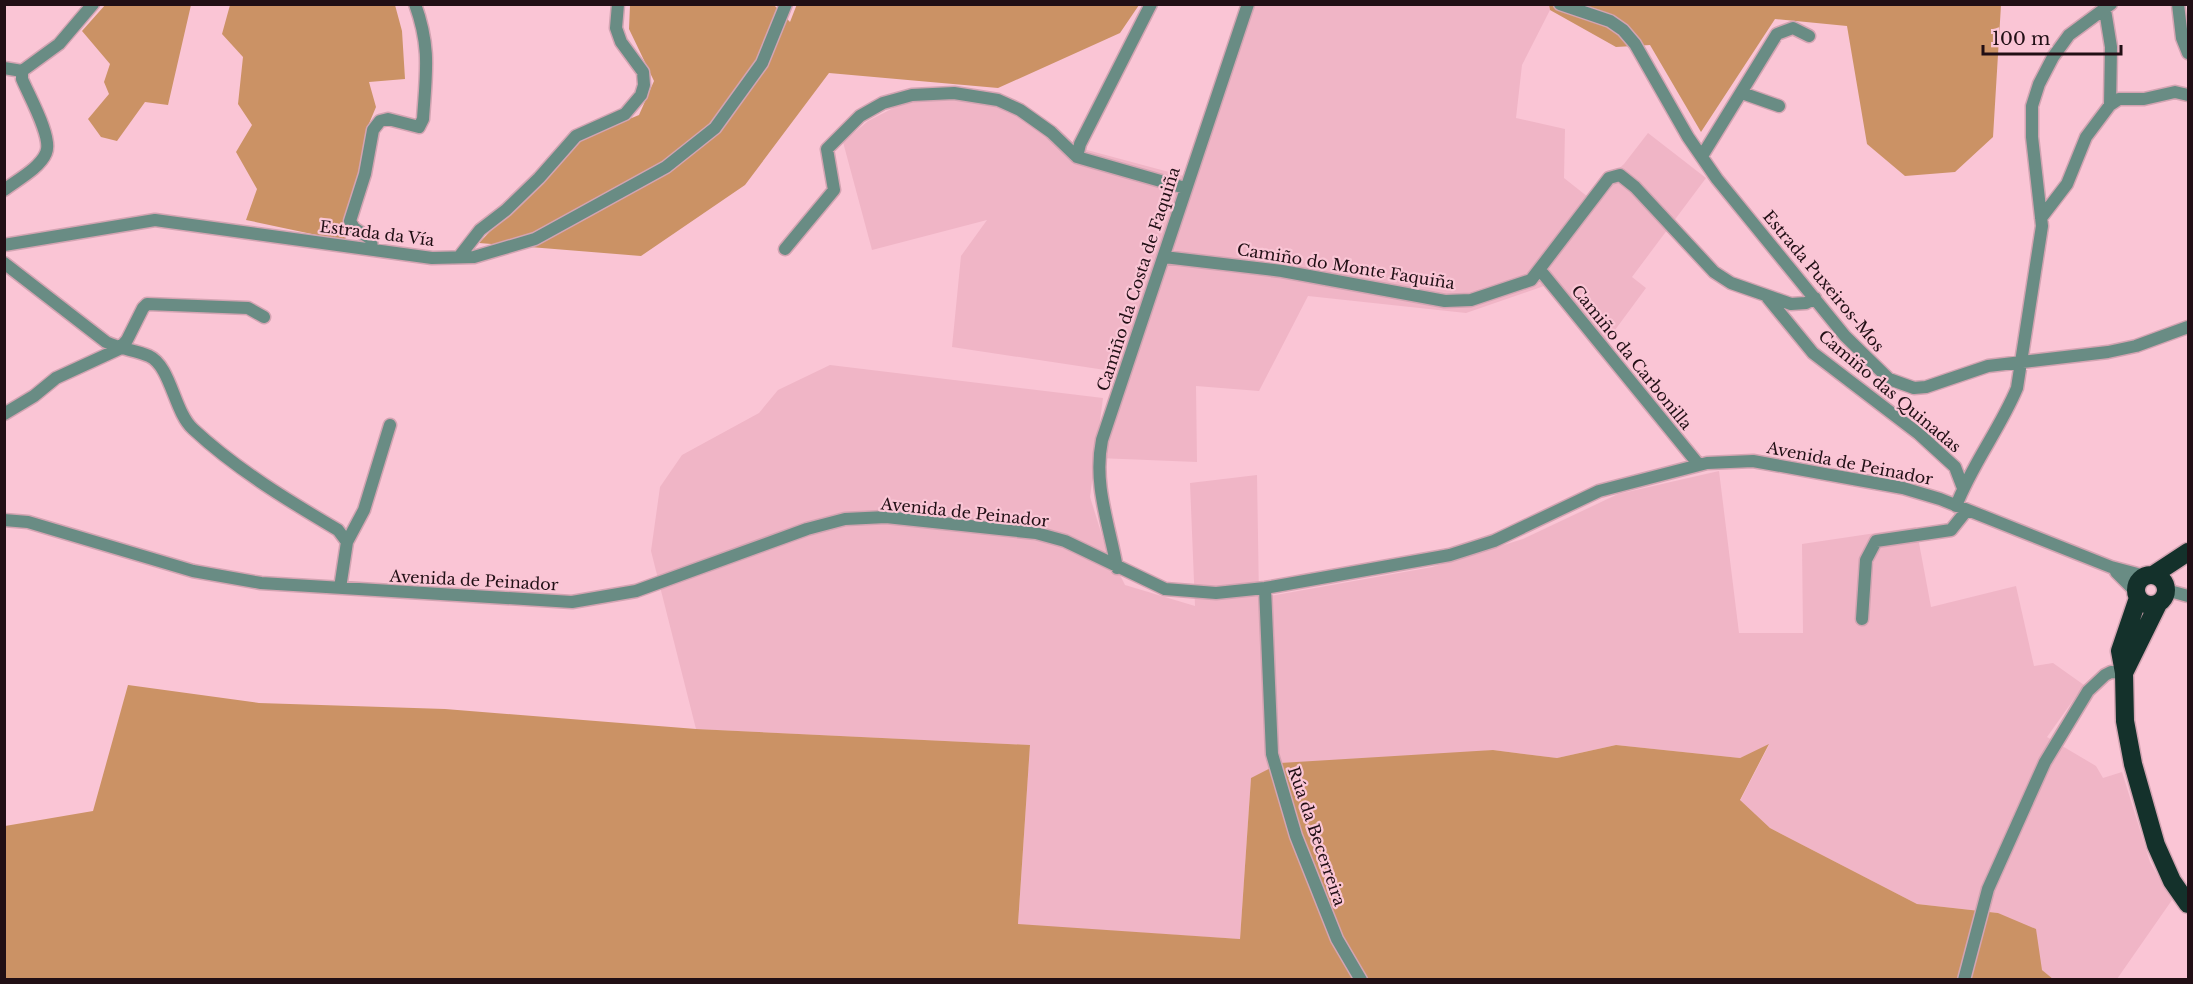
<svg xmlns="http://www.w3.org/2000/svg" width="2193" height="984" viewBox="0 0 2193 984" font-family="'Libre Baskerville',serif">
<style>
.built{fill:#f0b5c6}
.forest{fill:#cb9265}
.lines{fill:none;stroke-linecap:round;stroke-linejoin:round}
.minor-casing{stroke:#d3a4b2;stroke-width:15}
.highway-casing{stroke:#d3a4b2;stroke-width:21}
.minor{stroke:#698c84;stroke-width:12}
.highway{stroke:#14312b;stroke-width:18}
.labels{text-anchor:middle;stroke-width:4.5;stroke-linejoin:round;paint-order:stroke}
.street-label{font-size:16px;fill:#210f15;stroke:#fac5d5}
</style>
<rect width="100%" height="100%" fill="#fac5d5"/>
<path class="built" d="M1549 4 1550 10 1522 65 1516 118 1565 129 1564 178 1588 197 1624 164 1648 133 1706 178 1632 277 1646 288 1598 353 1544 286 1466 313 1308 296 1259 391 1196 386 1197 462 1098 458 1125 373 952 347 961 256 987 220 872 250 843 142 868 121 899 105 931 96 1004 107 1087 150 1195 179 1255 5Z
M830 365 1103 398 1090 497 1105 545 1125 585 1195 606 1190 483 1257 475 1259 598 1432 567 1523 539 1618 494 1719 471 1739 633H1803L1802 544 1916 527 1931 607 2016 586 2034 666 2053 663 2084 685 2047 737 2096 766 2103 778 2122 772 2150 862 2172 900 2117 979H2053L2042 970 1998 913 1917 904 1770 828 1740 801 1769 745 1740 758 1616 745 1557 758 1493 750 1251 778 1240 939 1018 925 1030 745 696 729 651 551 660 487 682 455 759 413 778 390Z"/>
<path class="forest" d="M106 4 191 5 168 105 145 102 117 141 101 137 88 119 109 94 104 82 110 64 82 31Z
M797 4 1139 5 1120 33 998 88 829 73 745 185 641 256 479 243 576 141 639 115 654 81 629 29 630 5H774L790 22Z
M230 5H395L402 31 405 79 369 82 376 107 368 126 345 241 246 220 257 189 236 152 252 125 238 104 243 57 222 34Z
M1549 5H2001L1993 137 1955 172 1905 176 1867 144 1847 26 1775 19 1701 132 1650 45 1616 47 1550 10Z
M128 685 259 703 445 709 696 729 1030 745 1018 924 1240 939 1251 778 1280 763 1493 750 1557 758 1616 745 1740 758 1769 744 1740 800 1770 828 1917 904 1998 913 2036 929 2042 970 2053 979 5 980V826L93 811Z"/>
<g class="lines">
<defs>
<path id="minor" d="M1560 4 1610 21 1623 30 1635 44 1688 137 1717 179 1845 336 1889 379 1914 388 1926 387 1988 366 2108 352 2136 346 2188 327
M2178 4 2182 38 2188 53
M2105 10 2111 47 2110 105
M4 68 22 71
M1742 93 1779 106
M1702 156 1777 34 1793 28 1809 36
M1077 157 1080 144 1151 4
M4 190C17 180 40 168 46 153 53 138 29 96 22 79V71L59 44 93 4
M2041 218 2067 184 2086 137 2110 105 2119 99H2144L2175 92 2188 95
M4 245 155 220 432 258 474 257 535 239 666 167 715 128 762 63 786 4
M785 249 834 190 827 149 860 116 883 103 912 95 954 93 998 100 1020 110 1051 132 1077 157 1185 188
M372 250 371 239 354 228 350 221 365 174 373 130 380 121 388 119 419 127 423 119C426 73 431 48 415 4
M459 257 480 230 506 210 539 178 576 136 625 114 641 95 644 85 643 72 621 42 616 28 618 4
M1164 257 1282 271 1445 301 1471 300 1531 280 1609 178 1620 175 1635 187 1714 272 1731 283 1791 304 1806 303 1815 298
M4 263 106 342C120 349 135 350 149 356 171 366 174 412 193 429 236 469 287 500 338 530L347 542 340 588
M1540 270 1699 465
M1767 297 1813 353 1919 434 1955 467 1963 488
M4 414 34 396 56 378 119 349 127 340 143 308 147 304 248 308 264 317
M1956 506C1972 464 2000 429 2017 388L2042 226 2032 137V106L2039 84 2053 57 2069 35 2111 4
M4 520 28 522 193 571 261 583 572 602 636 591 807 529 845 519 886 517 1036 533 1065 541 1165 589 1216 593 1265 588 1450 555 1494 541 1599 491 1707 463 1753 461 1903 488 1940 499 2111 567 2145 576
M347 542 364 510 390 425
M1117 568C1109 524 1093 484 1102 440L1248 4
M2116 572 2136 592
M1265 588 1272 754 1296 836 1337 939 1361 980
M2166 590 2188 596
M1862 619 1866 560 1876 541 1951 530 1967 510
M1964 980 1988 889 2045 762 2088 691 2105 675 2111 672 2124 673"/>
<path id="highway" d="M2136 590a15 15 0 1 1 30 0a15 15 0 1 1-30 0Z
M2153 575 2188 552
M2138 598 2120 651 2124 673 2125 721 2133 764 2156 845 2172 881 2188 904
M2124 673 2158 604"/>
</defs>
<use href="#minor" class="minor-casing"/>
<use href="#highway" class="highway-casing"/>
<use href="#minor" class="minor"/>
<use href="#highway" class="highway"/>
</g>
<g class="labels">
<g class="street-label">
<text transform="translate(377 233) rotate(7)" y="6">Estrada da Vía</text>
<text transform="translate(1346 266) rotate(9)" y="6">Camiño do Monte Faquiña</text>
<text transform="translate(1138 279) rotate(-72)" y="6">Camiño da Costa de Faquiña</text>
<text transform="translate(1824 281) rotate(50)" y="6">Estrada Puxeiros-Mos</text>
<text transform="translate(1632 357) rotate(51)" y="6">Camiño da Carbonilla</text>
<text transform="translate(1890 391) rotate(40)" y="6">Camiño das Quinadas</text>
<text transform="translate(1850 463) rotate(11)" y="6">Avenida de Peinador</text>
<text transform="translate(965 512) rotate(6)" y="6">Avenida de Peinador</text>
<text transform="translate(474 580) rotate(3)" y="6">Avenida de Peinador</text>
<text transform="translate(1317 836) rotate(71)" y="6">Rúa da Becerreira</text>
</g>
</g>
<rect width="2193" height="984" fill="none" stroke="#210f15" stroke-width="12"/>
<path d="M1983 45v9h138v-9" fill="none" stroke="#210f15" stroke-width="3"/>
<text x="1992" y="45" font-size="18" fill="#210f15" stroke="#fac5d5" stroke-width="4.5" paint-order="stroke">100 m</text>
</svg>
